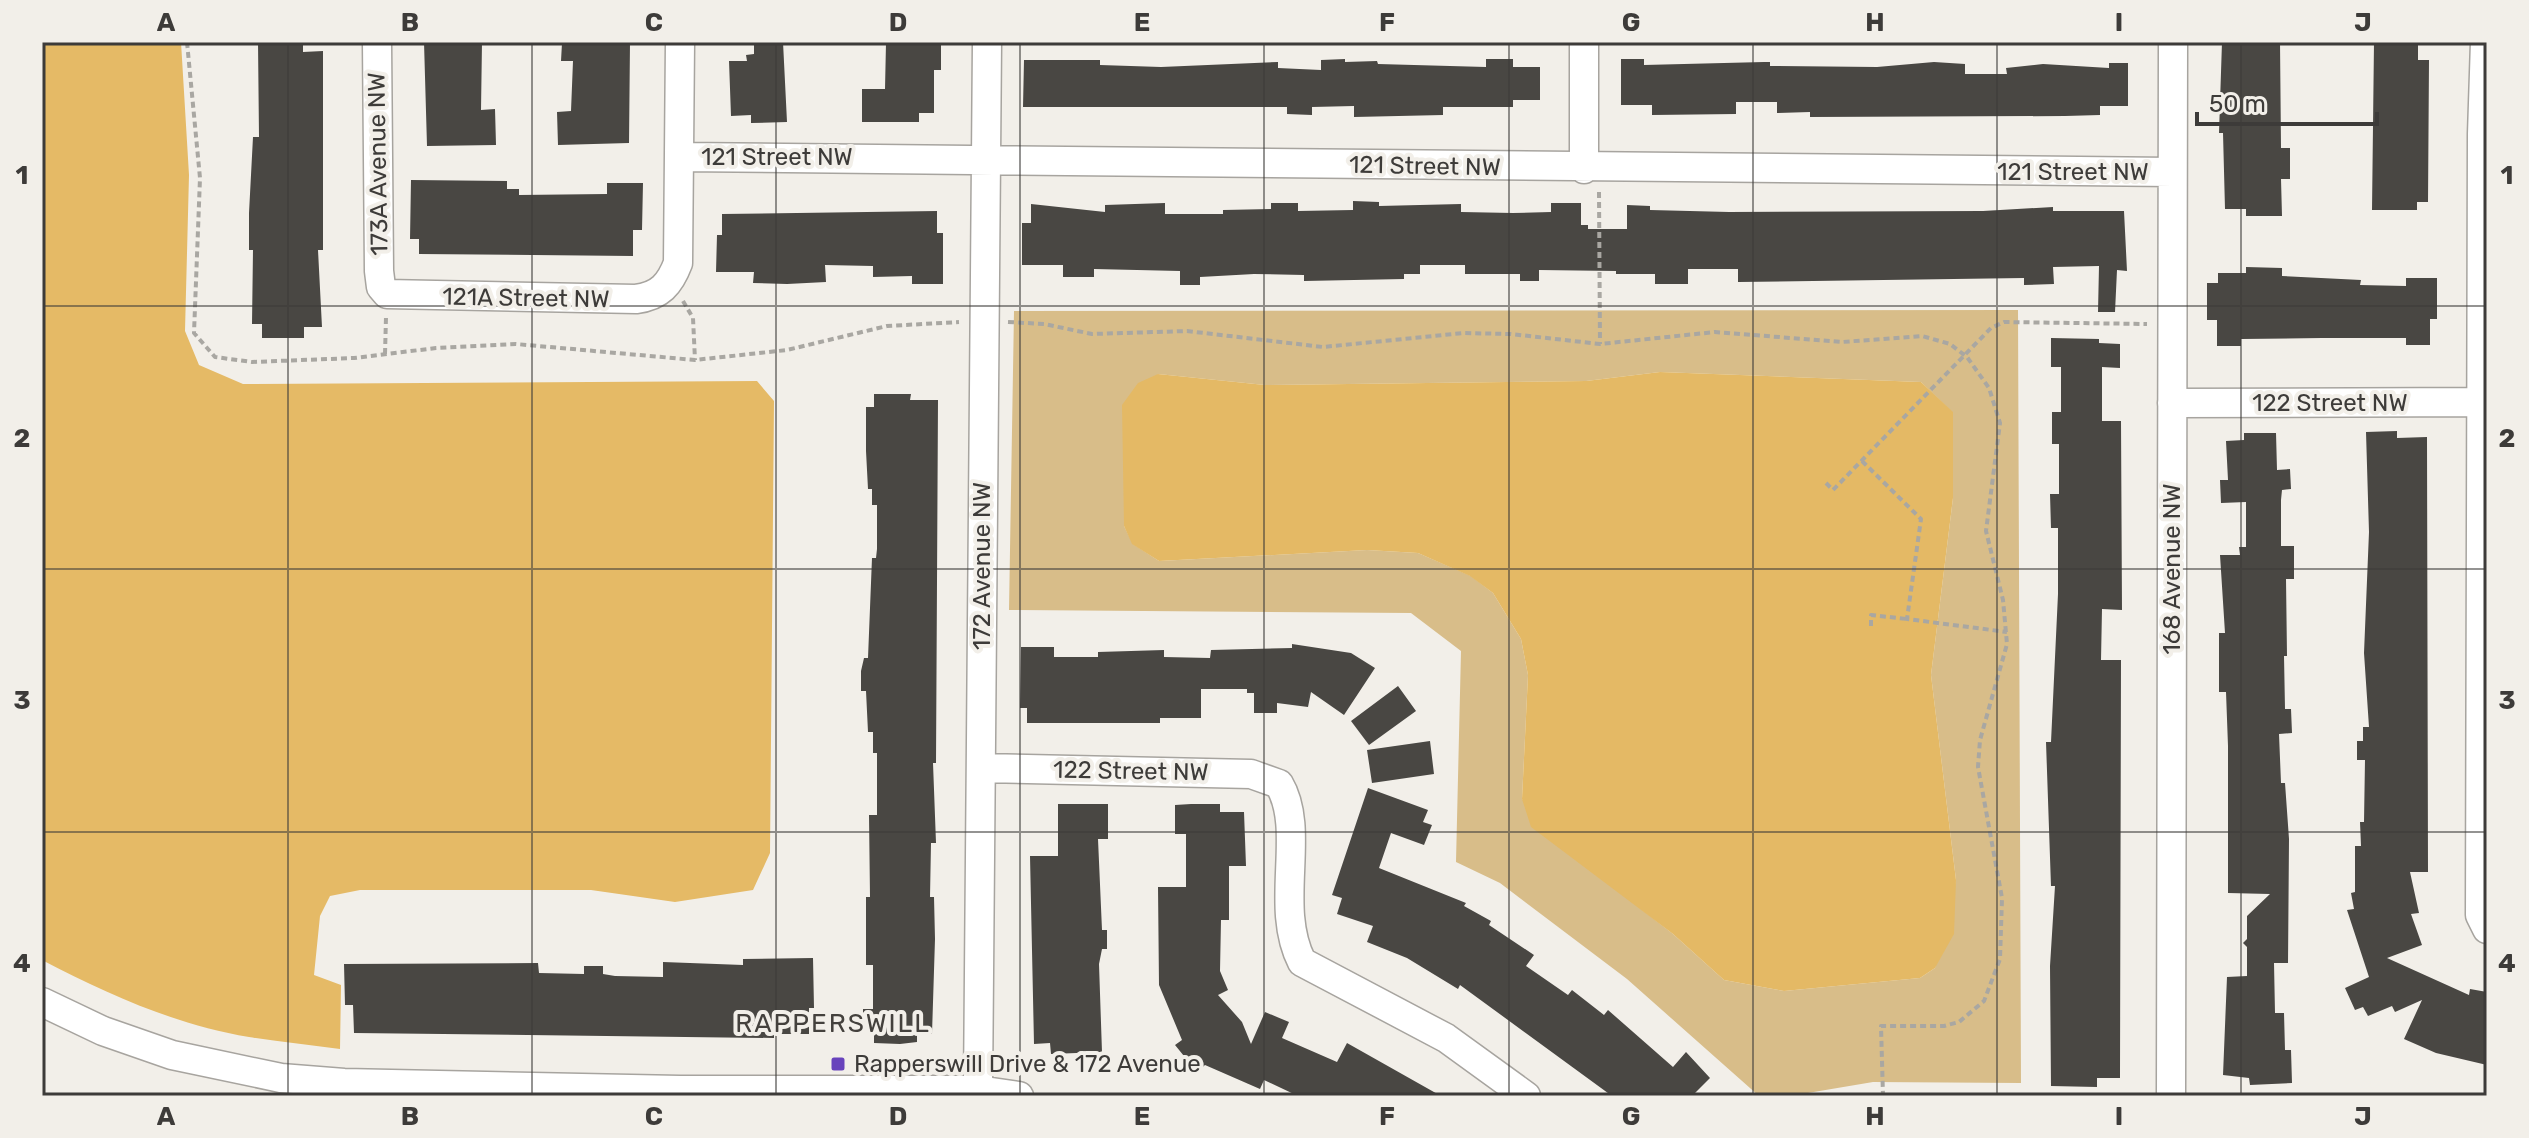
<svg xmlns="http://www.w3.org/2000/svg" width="2529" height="1138" viewBox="0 0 2529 1138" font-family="Rubik,sans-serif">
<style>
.green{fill:#d8bd89;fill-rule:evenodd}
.forest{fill:#e5ba66}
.water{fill:#e4b965}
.building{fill:#494743}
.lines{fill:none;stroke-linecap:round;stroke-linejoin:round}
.minor-casing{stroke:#a7a49f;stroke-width:31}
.path{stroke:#a9a7a2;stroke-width:4;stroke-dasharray:6 4;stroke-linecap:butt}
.minor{stroke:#fff;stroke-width:28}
.grid{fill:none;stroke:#3d3b39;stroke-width:2;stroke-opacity:0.55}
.poi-dot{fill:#6843bc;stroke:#f2efe9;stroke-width:3}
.labels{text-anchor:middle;stroke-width:8;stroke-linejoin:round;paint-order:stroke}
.street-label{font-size:24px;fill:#3d3b39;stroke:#f2efe9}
.poi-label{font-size:24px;fill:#3d3b39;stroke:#f2efe9;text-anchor:start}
.neighbourhood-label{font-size:26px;letter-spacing:2px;fill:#44413d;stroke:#f2efe9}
.neatline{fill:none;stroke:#3d3b39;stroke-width:3}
.grid-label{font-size:26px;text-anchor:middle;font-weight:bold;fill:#3d3b39}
</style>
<rect width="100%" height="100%" fill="#f2efe9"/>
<path class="green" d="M2018 310 2021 1083 1873 1082 1790 1096H1759L1627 979 1500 883 1456 862 1461 651 1411 613 1009 610 1014 311ZM1660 372 1921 382 1953 413V498L1931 675 1956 880 1935 968 1920 978 1784 991 1724 980 1673 934 1618 891 1522 799 1528 675 1521 639 1493 593 1471 576 1418 553 1367 550 1159 561 1133 544 1124 526 1158 374 1265 385 1586 381Z"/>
<path class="forest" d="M42 42H181L189 175 185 331 199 365 243 384 757 381 774 401 770 853 753 890 675 902 591 890H360L330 896 320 916 314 975 341 985 340 1049C310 1045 279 1042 249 1037 176 1025 107 994 42 960Z"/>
<path class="water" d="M1660 372 1921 382 1953 412V498L1931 675 1956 880 1954 934 1935 968 1920 978 1784 991 1724 980 1673 934 1531 827 1522 799 1528 675 1521 639 1493 593 1470 576 1418 553 1367 550 1159 561 1132 544 1124 526 1122 405 1138 383 1158 374 1265 385 1586 381Z"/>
<path class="building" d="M258 42H303V52L323 51V250H318L322 327H304V338H262V324H252L253 250H249V213L253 137H259Z
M424 42H482L481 110 495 109 496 145 427 146Z
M630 42 629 143 558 145 557 112 571 111 573 61H561L562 43Z
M754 42H783L787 122 751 123V115L731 116 729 61H747L746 55 754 54Z
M2222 42H2280L2281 148H2290V179H2281L2282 216H2246V209H2225L2223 133H2219Z
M2374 42H2418V60H2429L2428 202H2417V210H2372Z
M886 43 941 44V70H934V113H919V122H862V89H885Z
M1345 59V62L1377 61 1378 64 1486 67V59H1513V67H1540V100H1513V107H1443V115L1354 117V106L1312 107V115L1287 114V107H1023L1024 60H1100V65L1161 67 1278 62V68L1321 70V60Z
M1621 59H1644V65L1764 62H1770V66L1877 67 1934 62 1965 64V74H2007L2006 68 2043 64 2109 68V63H2128V106H2100V115L2065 116 1810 117V112L1777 113V102H1736V114L1652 115V105H1621Z
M411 180 507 181V189H519V195L607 194V183H643L642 230H633V256L419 254V239H410Z
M1353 201 1379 202V206L1461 204V212L1513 213 1551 212V203H1581V225H1588V229H1627V205L1650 206V210L1729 212 1983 211 2053 207V211H2124L2127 271 2117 270 2115 312H2098L2099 266 2053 267 2054 284 2024 285V278L1738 282V269H1688V284H1655V274H1616V271L1539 270V281H1520V274H1465V265H1420V274H1404V279L1304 281V275L1254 274 1200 277V285H1180V271L1094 269V277H1063V265H1022V223H1031V204L1105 212V205L1165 203V214H1223V210L1271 209V203H1298V211L1353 210Z
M937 211V233H943V284H912V276L873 277V266L825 265 826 282 787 284 753 283 754 272H716L717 235H722V214Z
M2246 267 2282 268V276L2361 280 2360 285 2406 286V278H2437V319H2430V345H2406V338H2322L2241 339V346H2217V320H2207V283H2218V273H2246Z
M2051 338 2099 339V343L2120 344V368L2102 367V421H2121L2122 610 2102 609 2101 660H2121L2120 1078H2097V1087L2051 1086 2050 966 2055 886H2051L2046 742H2051L2058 594V528H2051L2050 494H2059V444H2052V412H2061V367H2051Z
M874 394H911L910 400H938L936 763H933L936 843H931L930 897H934L935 939 932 1034H917V1042L900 1044 874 1043V1030H863V1009H873V965H866V897H870L869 815H877V753H873V732H868L866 691H861V671L864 658H868L872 558H876L877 549V505H872V489H868L866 451V407H874Z
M2397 431V438L2427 437 2428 872H2410L2419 913 2411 914 2422 945 2387 958 2469 995 2470 989 2487 992V1065L2436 1053 2404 1039 2422 1000 2395 1012 2392 1006 2368 1016 2363 1007 2355 1010 2345 988 2369 977 2347 910 2354 909 2351 893 2355 892V846H2361L2360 822H2364L2365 760H2357V741H2363V727H2369L2364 653 2369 532 2366 432Z
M2244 433H2276L2277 470 2290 469 2291 489 2282 490 2281 500V546H2294V579H2286L2287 656H2284L2285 709H2291L2292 733 2279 734 2281 783H2285L2289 839 2288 963H2274L2275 1013H2284L2285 1050H2291L2292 1083 2250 1085 2249 1078 2223 1075 2227 977 2247 976V947L2243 943 2247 939V916L2270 894 2228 893V746L2226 692H2219V633H2225L2220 555H2240L2239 547H2246V502L2221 503 2220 480H2228L2226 441 2244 440Z
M1292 644 1351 653 1375 668 1344 715 1311 692 1308 707 1277 703V713H1254V693H1247V689H1201V718H1160V723H1027V708H1020L1021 647H1054V657H1098V652L1164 650V657L1210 658 1211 650 1292 648Z
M1398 686 1416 711 1369 745 1351 721Z
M1430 741 1434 774 1372 783 1367 750Z
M1368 788 1428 810 1423 822 1432 825 1424 845 1391 833 1379 868 1466 903 1464 906 1491 921 1489 925 1534 955 1526 966 1568 995 1572 990 1604 1015 1608 1010 1673 1067 1686 1052 1710 1078 1692 1096H1612L1460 985 1458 989 1407 958 1367 942 1373 926 1337 914 1342 898 1332 895Z
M1058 804H1108V839H1098L1102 930H1107V949H1102L1099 964 1102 1052 1051 1054 1050 1043 1034 1044 1030 856H1058Z
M1191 804H1220V812H1244L1246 866H1229V920H1221L1220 971 1228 990 1218 995 1242 1022 1251 1044 1265 1012 1289 1022 1282 1038 1337 1062 1347 1043 1441 1096H1298L1264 1080 1260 1089 1205 1065 1197 1072 1175 1045 1182 1040 1159 985 1158 887H1186V834H1175V805Z
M813 958 814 1008H809V1034H774V1038L354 1033 353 1005H345L344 964 538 963 539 973 584 974V966H603V974L615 976 663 977V962L743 965V959Z"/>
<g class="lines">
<defs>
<path id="minor" d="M377 42 379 271 381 287 387 294 636 299C660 296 670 284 678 263L680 42
M1584 42V169
M2485 42 2482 134 2480 915 2487 929
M679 157C1177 159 1674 170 2172 172
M2172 403 2487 402
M981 768 1251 774 1279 784C1307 831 1273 906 1302 962L1446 1038 1526 1096
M42 1002 103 1031 172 1055 281 1078 344 1083 680 1090H978L1019 1096
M978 1090 987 42
M2171 1096 2173 42"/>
</defs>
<use href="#minor" class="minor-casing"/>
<path class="path" d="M187 42 200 178 194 333 215 357 252 362 354 358 436 348 516 344 695 360 787 350 887 326 959 322
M1599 192 1600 344
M683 301 693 318 695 360
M1008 322 1044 324 1092 334 1187 331 1323 347 1463 333 1511 334 1600 344 1715 332 1842 342 1922 336 1950 344 1967 357 1989 388 2000 423 1986 531 2003 600 2007 644 1980 740 1978 767 2002 898 2000 959 1984 1001 1959 1022 1944 1026H1881L1883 1096
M385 354 386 317
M1862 461 1921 519 1907 619 2007 632
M1826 483 1833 490 1991 328 2004 322 2147 324
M1871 626V615L1907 619"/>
<use href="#minor" class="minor"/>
</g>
<path class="grid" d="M288 42V1096M532 42V1096M776 42V1096M1020 42V1096M1264 42V1096M1509 42V1096M1753 42V1096M1997 42V1096M2241 42V1096M42 306H2487M42 569H2487M42 832H2487"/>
<rect class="poi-dot" x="830" y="1056" width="16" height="16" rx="4"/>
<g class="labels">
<g class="street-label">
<text x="777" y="165">121 Street NW</text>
<text transform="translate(378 164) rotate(-91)" y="8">173A Avenue NW</text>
<text transform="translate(1425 166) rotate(1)" y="8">121 Street NW</text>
<text x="2073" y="180">121 Street NW</text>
<text transform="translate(526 298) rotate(1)" y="8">121A Street NW</text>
<text x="2330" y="411">122 Street NW</text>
<text transform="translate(982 566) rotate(-90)" y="8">172 Avenue NW</text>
<text transform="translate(2172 569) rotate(-90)" y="8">168 Avenue NW</text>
<text transform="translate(1131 771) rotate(1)" y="8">122 Street NW</text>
</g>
<g class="poi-label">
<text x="854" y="1072">Rapperswill Drive &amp; 172 Avenue</text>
</g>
<g class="neighbourhood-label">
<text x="833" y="1032">RAPPERSWILL</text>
</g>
</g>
<rect width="2529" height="1138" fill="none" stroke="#f2efe9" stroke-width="88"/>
<path d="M2197 112v12h180v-12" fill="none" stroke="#3d3b39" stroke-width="4"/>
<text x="2209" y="112" font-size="24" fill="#3d3b39" stroke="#f2efe9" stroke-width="6" paint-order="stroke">50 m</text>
<rect x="44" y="44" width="2441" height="1050" class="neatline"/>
<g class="grid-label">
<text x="166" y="31">A</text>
<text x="410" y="31">B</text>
<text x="654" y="31">C</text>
<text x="898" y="31">D</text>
<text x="1142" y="31">E</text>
<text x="1387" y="31">F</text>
<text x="1631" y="31">G</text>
<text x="1875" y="31">H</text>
<text x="2119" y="31">I</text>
<text x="2363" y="31">J</text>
<text x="22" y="184">1</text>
<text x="2507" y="184">1</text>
<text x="22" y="447">2</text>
<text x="2507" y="447">2</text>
<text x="22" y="709">3</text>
<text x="2507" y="709">3</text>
<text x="22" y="972">4</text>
<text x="2507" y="972">4</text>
<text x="166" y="1125">A</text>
<text x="410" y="1125">B</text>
<text x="654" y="1125">C</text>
<text x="898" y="1125">D</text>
<text x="1142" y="1125">E</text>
<text x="1387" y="1125">F</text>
<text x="1631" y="1125">G</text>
<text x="1875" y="1125">H</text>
<text x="2119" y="1125">I</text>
<text x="2363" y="1125">J</text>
</g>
</svg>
